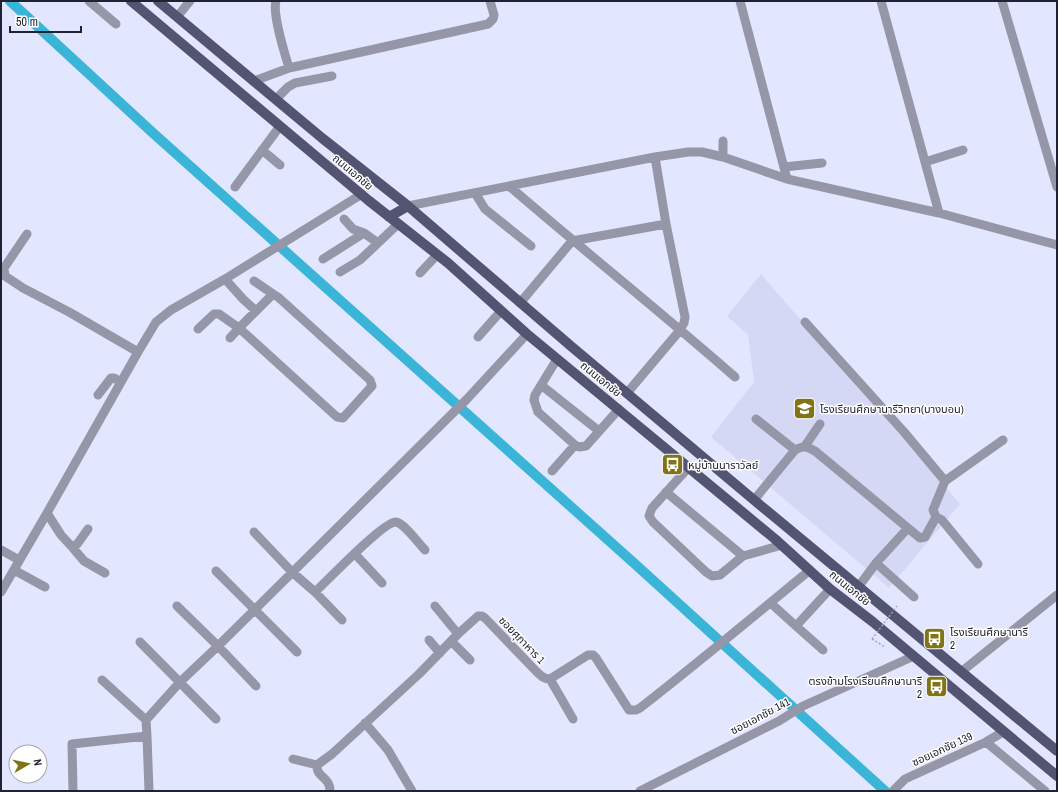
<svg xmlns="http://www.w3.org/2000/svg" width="1058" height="792" viewBox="0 0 1058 792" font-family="'Archivo Narrow','Noto Sans Thai',sans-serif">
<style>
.built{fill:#d5d8f5}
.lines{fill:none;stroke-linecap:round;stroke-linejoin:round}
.canal{stroke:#3ab5d8;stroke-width:10}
.path{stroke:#a3a5bb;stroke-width:1.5;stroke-dasharray:2 2;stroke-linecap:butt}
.minor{stroke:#9597a8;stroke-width:9}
.major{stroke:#525472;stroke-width:10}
.path-bridge{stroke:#a3a5bb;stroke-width:1.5;stroke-dasharray:2 2;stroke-linecap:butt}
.labels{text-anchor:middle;stroke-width:3;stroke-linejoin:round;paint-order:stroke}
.street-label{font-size:11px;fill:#212231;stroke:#fff}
.poi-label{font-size:11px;fill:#212231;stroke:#fff;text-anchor:start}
</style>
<rect width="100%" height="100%" fill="#e3e6ff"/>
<path class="built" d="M761 274 960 504 889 588 711 437 754 382 748 335 727 316Z"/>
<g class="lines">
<path class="canal" d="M10 1 153 133 635 564 885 791"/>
<path class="path" d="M872 639 885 647"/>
<path class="minor" d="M89 1 116 24
M276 1C272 14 285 54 289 68L488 24 493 19 494 15 490 1
M740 1 787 179
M881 1 939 213
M1002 1 1057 187
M177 17 190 1
M254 81 289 68
M276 99 288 87 295 83 332 76
M723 141V157
M262 150 280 165
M655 157 666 224 685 317 684 323 680 329
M925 162 963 150
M784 167 822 163
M509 186C583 250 661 312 735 377
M235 187 280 126
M475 193 485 209 531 246
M408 206 655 157 688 152H702L723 157 787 179 939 213 1057 245
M344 219 353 229 364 233
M27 234 4 268 5 276 23 288 69 312 138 352
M323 259 364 233 378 243 398 224
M340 272 360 260 378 243
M420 273 437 255
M225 279 243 299 256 311 273 294 278 297 370 380 372 386 343 418 337 417 239 328 256 311
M254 281 273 294
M520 303 572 241 666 224
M805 322 904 432 945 481
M198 329 214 314H219L239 328 230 338
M478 337 501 311
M557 359 535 395 534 400 538 412 575 445 579 447 586 446 619 409
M541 385 599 431
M627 393 681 329
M98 395 111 378H114L121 382
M756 419 795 450
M805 446 820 424
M688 468 652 508 649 516 653 522 706 572 712 576 720 575 743 556 782 545
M552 471 575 445
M666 492 743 556
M754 500 795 450C804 445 807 447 815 451L920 538 925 537 936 517 933 510 945 481 1003 440
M47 513 61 535 73 548 78 543 88 529
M936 517 942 520 978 564
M254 532 292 572 315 592 342 620
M73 548 84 561 105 573
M1 550 19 560
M355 554 382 583
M876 563 914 597
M14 570 45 587
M216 571 297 652
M859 586 876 563 908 528
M1 592 47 513 138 352 156 322 171 310 225 279 362 194
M315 592C327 581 384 521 396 522 404 523 419 544 425 550
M177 606 218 646 256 686
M435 606 458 634
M775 607 796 626
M429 640 440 653
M451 641 470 660
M140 642 216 719
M823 650 796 626 830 589
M961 672 1057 595
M550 679 573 719
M102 680 146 720
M365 723 388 750 412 791
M147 736 146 720 180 682 218 646 467 399 527 334
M986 742 1045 791
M293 759 317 765
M317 765 332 754 419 674 458 634 478 616H482L485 618 535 670C540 675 543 679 550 679L588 655H593L596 658 629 710H636L640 708C698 663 754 616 810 570
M317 765C316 778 330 776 330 791
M73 791 72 744 147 736 149 791
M640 791 779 721 803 706 914 656
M893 791 905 779 986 742 1003 732"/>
<path class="major" d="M131 1 368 200 448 263 527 334 775 539 830 589 873 622 1057 776
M158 1 322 138 408 206 572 347 754 500 1057 751
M389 217 408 206"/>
<path class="path-bridge" d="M872 639 897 606"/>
</g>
<defs>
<symbol id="school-square" viewBox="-11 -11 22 22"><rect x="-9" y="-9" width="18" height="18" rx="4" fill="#807416" stroke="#fff"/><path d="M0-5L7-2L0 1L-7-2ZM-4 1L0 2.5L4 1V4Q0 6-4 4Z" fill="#fff"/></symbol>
<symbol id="bus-square" viewBox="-11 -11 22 22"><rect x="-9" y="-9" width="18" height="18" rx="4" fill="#807416" stroke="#fff"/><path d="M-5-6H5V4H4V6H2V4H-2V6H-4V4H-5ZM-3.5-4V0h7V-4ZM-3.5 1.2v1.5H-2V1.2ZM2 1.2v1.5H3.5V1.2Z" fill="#fff"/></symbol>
</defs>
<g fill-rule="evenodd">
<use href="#school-square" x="792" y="396" width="25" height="25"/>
<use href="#bus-square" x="660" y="452" width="25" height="25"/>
<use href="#bus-square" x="922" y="626" width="25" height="25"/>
<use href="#bus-square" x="924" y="674" width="25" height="25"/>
</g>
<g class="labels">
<g class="street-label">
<text transform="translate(353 172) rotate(40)" y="4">ถนนเอกชัย</text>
<text transform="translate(601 379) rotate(39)" y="4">ถนนเอกชัย</text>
<text transform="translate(850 588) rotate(39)" y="4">ถนนเอกชัย</text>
<text transform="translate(522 640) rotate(46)" y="4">ซอยศุภาหาร 1</text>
<text transform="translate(760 716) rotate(-28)" y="4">ซอยเอกชัย 141</text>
<text transform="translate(942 749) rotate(-25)" y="4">ซอยเอกชัย 139</text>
</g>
<g class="poi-label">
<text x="820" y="413">โรงเรียนศึกษานารีวิทยา(บางบอน)</text>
<text x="688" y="469">หมู่บ้านนาราวัลย์</text>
<text x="950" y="636">โรงเรียนศึกษานารี<tspan x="950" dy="13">2</tspan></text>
<text x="922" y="685" text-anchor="end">ตรงข้ามโรงเรียนศึกษานารี<tspan x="922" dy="13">2</tspan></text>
</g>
</g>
<rect width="1058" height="792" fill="none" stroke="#212231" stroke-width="4"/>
<g transform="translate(28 764) rotate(81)"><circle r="19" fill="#ffffff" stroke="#a6a7ad"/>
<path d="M0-3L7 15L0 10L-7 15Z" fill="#807416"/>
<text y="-6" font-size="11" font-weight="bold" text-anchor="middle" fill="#212231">N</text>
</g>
<path d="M10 26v6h71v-6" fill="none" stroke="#212231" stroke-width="2"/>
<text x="16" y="26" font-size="12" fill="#212231" stroke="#ffffff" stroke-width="3" paint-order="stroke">50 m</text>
</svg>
